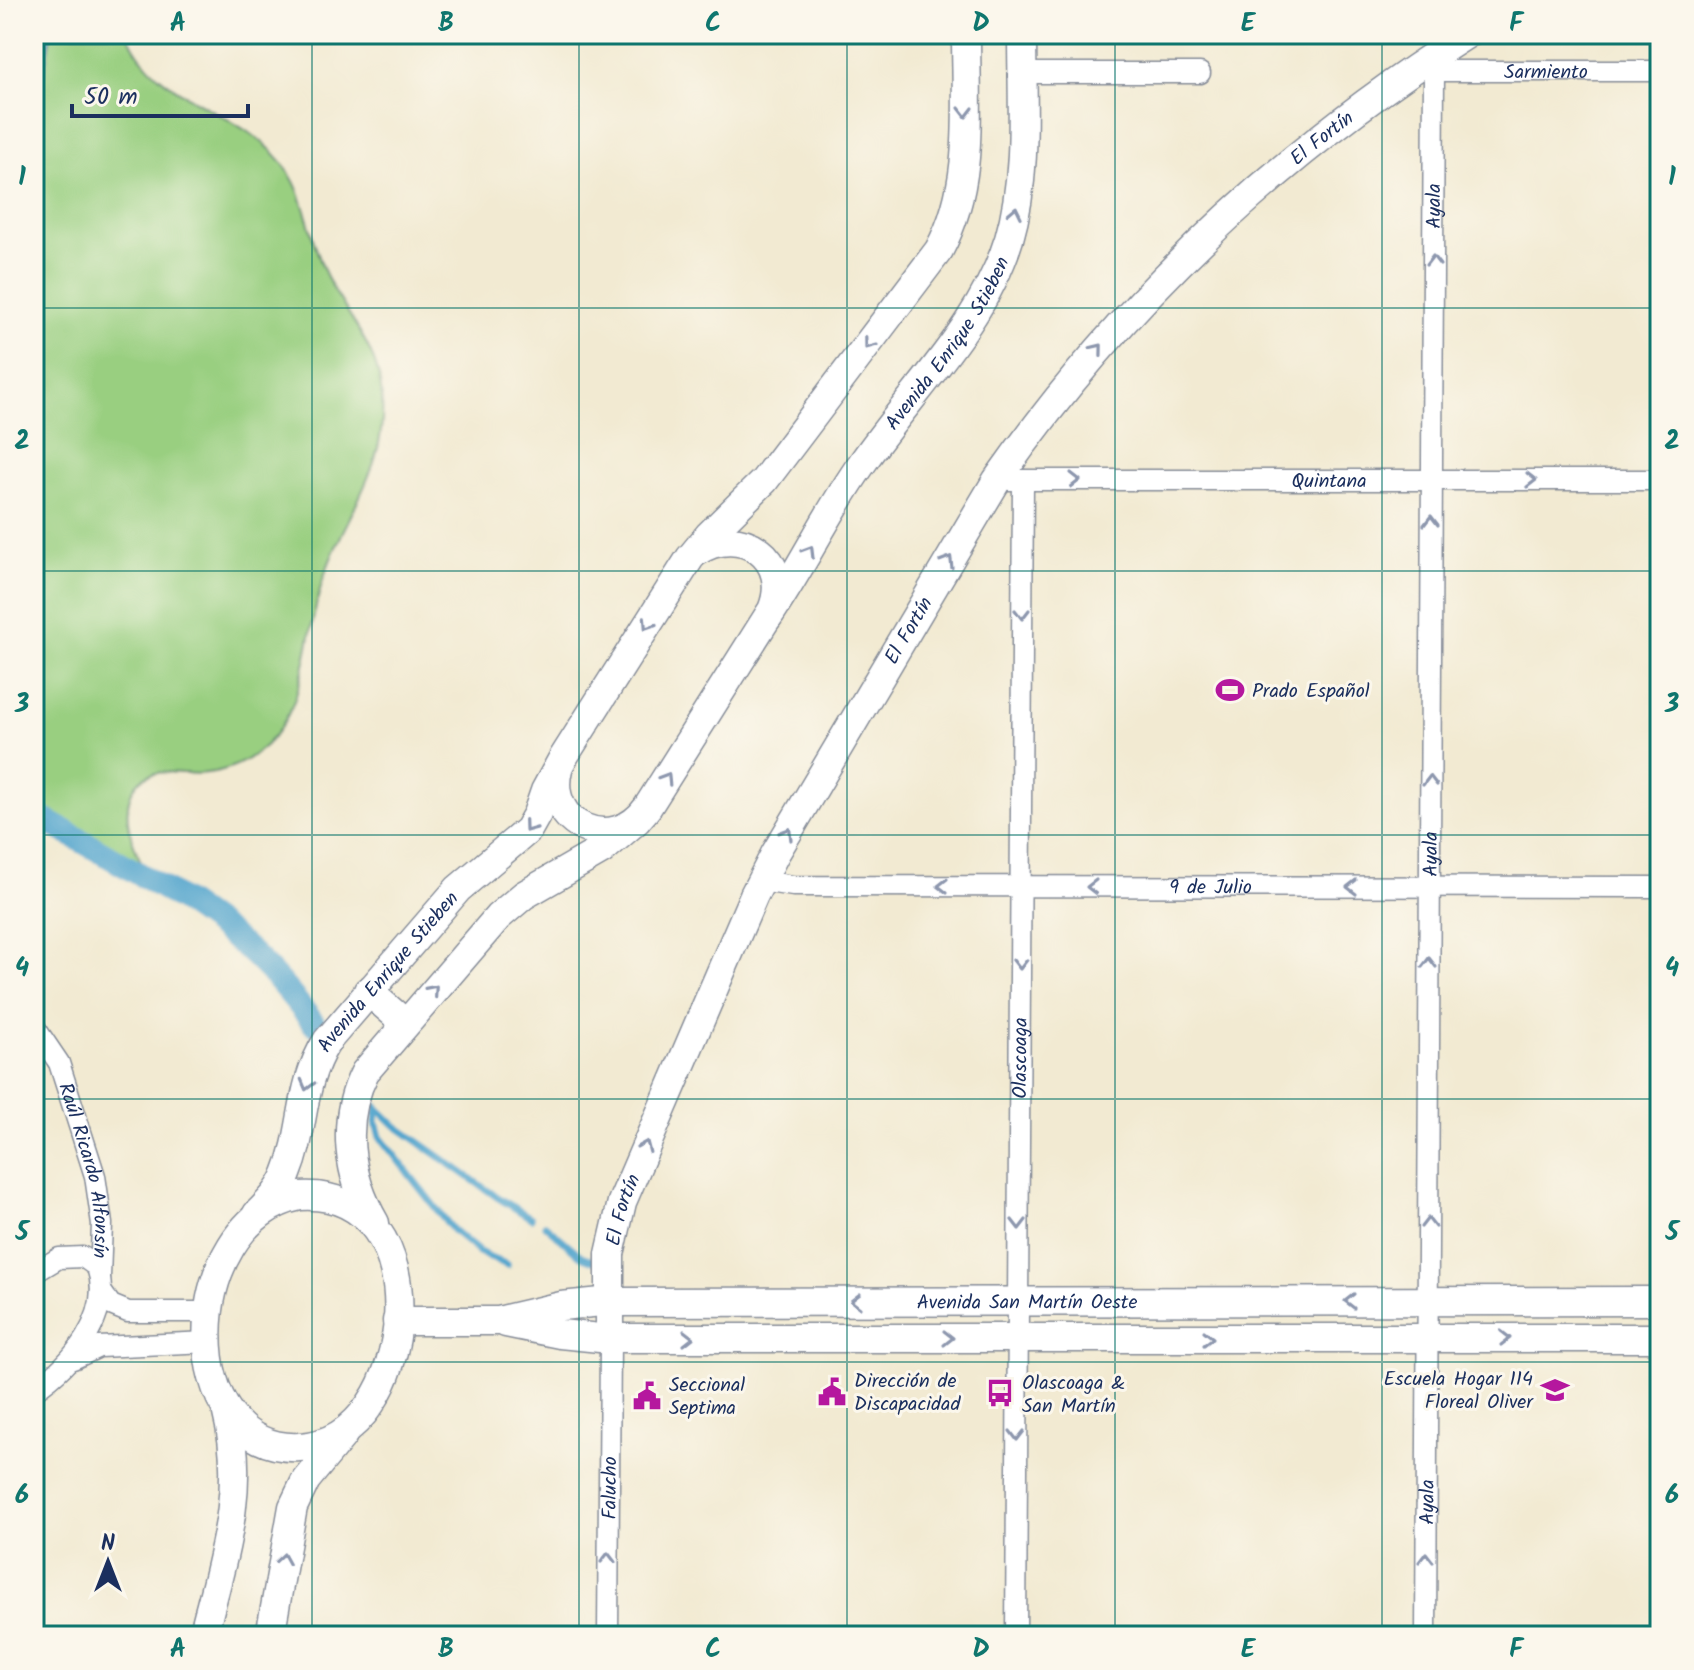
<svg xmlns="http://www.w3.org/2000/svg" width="1694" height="1670" viewBox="0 0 1694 1670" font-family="Kalam,sans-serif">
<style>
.green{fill:#99cf80;stroke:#5a7f6f;stroke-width:2}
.water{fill:#52a5cd;stroke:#366a96;stroke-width:2}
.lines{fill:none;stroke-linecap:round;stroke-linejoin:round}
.stream{stroke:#52a5cd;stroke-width:7}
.canal{stroke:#52a5cd;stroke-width:24}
.street-casing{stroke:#868c98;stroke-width:23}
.secondary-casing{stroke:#868c98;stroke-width:31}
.street{stroke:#fff;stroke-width:20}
.secondary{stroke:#fff;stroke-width:28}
.oneway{stroke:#8d97ae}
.grid{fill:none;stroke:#0f766e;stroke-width:2;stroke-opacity:0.55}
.labels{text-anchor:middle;stroke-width:6;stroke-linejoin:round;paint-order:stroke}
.street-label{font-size:20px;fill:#1b2f5e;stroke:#fbf7ec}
.poi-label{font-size:20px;fill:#1b2f5e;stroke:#fbf7ec;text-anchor:start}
.neatline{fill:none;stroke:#0f766e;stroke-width:3}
.grid-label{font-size:26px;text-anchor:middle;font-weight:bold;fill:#0f766e}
</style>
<rect width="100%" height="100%" fill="#fbf7ec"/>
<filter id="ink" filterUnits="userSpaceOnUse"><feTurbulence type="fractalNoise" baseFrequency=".0125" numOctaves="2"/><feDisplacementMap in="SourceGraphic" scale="16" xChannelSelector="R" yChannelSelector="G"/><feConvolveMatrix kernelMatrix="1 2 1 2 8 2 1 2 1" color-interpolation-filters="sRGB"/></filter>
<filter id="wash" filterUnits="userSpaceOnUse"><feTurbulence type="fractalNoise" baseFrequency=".006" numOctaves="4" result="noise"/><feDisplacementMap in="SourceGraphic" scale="32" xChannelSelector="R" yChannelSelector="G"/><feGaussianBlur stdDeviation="1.8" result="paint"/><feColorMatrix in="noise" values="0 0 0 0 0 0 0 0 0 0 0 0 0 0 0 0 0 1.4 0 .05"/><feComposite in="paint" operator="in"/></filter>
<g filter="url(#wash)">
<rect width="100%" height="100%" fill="#f2ead2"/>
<path class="green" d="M51 34H128C149 90 219 107 262 142 311 181 303 231 329 281 348 317 376 346 381 389 391 466 346 510 324 577 304 633 310 709 261 749 246 762 227 771 207 773 183 777 149 762 134 788 117 817 137 852 149 880L34 814V126Z"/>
<path class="water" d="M34 34H51L34 126Z"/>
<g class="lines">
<path class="stream" d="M368 1099 396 1126 497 1197 531 1218
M377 1109 376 1122 380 1137 453 1230 479 1252 507 1265
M545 1225 581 1256 604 1265"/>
<path class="canal" d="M34 814C107 856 185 895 248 950 273 972 294 998 314 1024"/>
</g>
</g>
<g filter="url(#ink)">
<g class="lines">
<defs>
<g id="street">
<path id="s1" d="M1434 71H1660"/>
<path d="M1022 73H1200"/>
<path id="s2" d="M1009 480H1660"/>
<path id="s3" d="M761 881 793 886 1660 887"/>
<path id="s4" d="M34 1026 59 1063 95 1176 102 1224 100 1277"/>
<path d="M34 1273 59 1258 83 1257 97 1267C114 1316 71 1365 34 1390"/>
<path d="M101 1291 111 1305 128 1312H209"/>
<path d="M73 1359 99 1347 208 1342"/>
<path id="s5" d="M608 1636 610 1338"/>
<path id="s6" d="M1016 1636 1023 480"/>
<path id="s7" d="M1426 1636 1434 71"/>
</g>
<g id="secondary">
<path id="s8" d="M768 617C802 567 828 511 863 462 913 390 983 324 1009 239 1028 174 1022 102 1022 34"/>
<path d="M558 769C544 826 613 856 647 808L772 610C793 559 741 522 696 552"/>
<path d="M368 991 405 1023"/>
<path d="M300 1196C443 1187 419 1441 300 1447 175 1454 178 1221 300 1196Z"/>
<path id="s9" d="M257 1214C269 1202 281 1190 287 1174 306 1128 298 1088 327 1041L458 889 528 830 537 814 545 791 563 758 690 558 709 535 764 481 939 250C975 184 966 107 966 34"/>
<path d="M375 1223C348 1177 340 1121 365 1072L498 917 524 895 602 850 637 820"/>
<path id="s10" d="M397 1321H498L561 1306 602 1302 1660 1301"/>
<path d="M506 1323 560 1334 600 1338H1660"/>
<path id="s11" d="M610 1338V1254L622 1202 754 895 775 854 997 480C1124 299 1281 152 1467 34"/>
<path d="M203 1636C221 1563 247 1489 227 1413"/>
<path d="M270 1636 293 1507 306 1480 343 1435"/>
</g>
</defs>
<use href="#street" class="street-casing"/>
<use href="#secondary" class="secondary-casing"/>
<use href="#street" class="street"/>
<use href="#secondary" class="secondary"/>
</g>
<defs><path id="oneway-chevron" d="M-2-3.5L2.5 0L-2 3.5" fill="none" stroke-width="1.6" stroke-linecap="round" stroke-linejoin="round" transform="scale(2)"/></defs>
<g class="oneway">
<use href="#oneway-chevron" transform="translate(966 112) rotate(90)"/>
<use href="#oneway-chevron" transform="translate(1015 212) rotate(-78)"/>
<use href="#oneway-chevron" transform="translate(1433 261) rotate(-90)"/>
<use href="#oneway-chevron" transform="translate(869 344) rotate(127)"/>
<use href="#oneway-chevron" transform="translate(1098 349) rotate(-51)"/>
<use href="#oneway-chevron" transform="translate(1075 480)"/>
<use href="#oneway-chevron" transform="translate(1531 480)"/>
<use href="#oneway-chevron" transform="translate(1431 521) rotate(-90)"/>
<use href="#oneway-chevron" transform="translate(809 551) rotate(-59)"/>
<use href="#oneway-chevron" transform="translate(948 561) rotate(-59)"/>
<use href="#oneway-chevron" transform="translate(1022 614) rotate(90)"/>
<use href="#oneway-chevron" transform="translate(648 624) rotate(123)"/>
<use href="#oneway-chevron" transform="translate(666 778) rotate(-58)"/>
<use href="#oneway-chevron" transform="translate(1430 781) rotate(-90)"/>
<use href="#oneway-chevron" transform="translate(529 827) rotate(126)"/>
<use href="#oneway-chevron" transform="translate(787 833) rotate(-59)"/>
<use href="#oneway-chevron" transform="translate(943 886) rotate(180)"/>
<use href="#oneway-chevron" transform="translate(1092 887) rotate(-180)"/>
<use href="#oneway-chevron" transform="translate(1352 887) rotate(-180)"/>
<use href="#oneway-chevron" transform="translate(1429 963) rotate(-90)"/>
<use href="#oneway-chevron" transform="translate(1020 964) rotate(90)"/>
<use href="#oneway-chevron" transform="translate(433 990) rotate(-49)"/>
<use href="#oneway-chevron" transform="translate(307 1085) rotate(105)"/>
<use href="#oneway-chevron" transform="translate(645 1146) rotate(-67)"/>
<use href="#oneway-chevron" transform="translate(1428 1223) rotate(-90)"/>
<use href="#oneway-chevron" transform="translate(1019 1224) rotate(90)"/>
<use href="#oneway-chevron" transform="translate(856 1301) rotate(180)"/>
<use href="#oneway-chevron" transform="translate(1350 1301) rotate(180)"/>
<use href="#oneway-chevron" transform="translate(688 1338)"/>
<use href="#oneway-chevron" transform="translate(948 1338)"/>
<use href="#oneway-chevron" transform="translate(1208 1338)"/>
<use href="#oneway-chevron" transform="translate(1505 1338)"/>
<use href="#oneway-chevron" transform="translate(1017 1435) rotate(90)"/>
<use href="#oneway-chevron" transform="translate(608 1558) rotate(-90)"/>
<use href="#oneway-chevron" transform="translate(1426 1558) rotate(-90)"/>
<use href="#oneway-chevron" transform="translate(283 1559) rotate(-81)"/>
</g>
</g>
<path class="grid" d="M312 34V1636M579 34V1636M847 34V1636M1115 34V1636M1382 34V1636M34 308H1660M34 571H1660M34 835H1660M34 1099H1660M34 1362H1660"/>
<defs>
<symbol id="stadium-bare" viewBox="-9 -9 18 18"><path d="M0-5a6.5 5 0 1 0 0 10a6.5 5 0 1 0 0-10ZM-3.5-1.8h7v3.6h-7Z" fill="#b5179e" stroke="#fbf7ec" stroke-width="2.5" paint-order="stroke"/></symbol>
<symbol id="school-bare" viewBox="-9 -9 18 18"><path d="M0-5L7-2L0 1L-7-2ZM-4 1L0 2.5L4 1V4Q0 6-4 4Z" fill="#b5179e" stroke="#fbf7ec" stroke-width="2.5" paint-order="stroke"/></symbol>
<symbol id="civic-bare" viewBox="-9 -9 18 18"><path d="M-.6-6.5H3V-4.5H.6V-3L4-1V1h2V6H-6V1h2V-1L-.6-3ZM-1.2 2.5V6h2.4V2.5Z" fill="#b5179e" stroke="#fbf7ec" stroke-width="2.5" paint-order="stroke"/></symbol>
<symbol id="bus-bare" viewBox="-9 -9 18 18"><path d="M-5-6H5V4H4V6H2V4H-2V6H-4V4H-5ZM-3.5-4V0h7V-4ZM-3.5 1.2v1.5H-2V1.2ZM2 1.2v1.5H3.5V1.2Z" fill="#b5179e" stroke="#fbf7ec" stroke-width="2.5" paint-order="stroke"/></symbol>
</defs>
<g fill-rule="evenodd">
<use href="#stadium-bare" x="1210" y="670" width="40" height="40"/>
<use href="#school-bare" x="1535" y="1370" width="40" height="40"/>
<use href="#civic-bare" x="812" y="1372" width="40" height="40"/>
<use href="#bus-bare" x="980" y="1373" width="40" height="40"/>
<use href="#civic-bare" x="627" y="1376" width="40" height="40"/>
</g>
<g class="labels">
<g class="street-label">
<text dy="7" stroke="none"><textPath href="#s1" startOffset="112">Sarmiento</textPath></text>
<text dy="7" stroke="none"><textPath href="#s11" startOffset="1426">El Fortín</textPath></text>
<text dy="7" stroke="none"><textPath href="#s7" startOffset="1430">Ayala</textPath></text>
<text dy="7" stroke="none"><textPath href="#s8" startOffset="328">Avenida Enrique Stieben</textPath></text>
<text dy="7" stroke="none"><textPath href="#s2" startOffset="320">Quintana</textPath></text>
<text dy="7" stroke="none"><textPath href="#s11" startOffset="778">El Fortín</textPath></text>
<text dy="7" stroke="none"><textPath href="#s7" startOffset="782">Ayala</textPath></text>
<text dy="7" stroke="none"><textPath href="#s3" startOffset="450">9 de Julio</textPath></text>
<text dy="7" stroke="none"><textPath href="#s9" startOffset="282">Avenida Enrique Stieben</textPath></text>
<text dy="7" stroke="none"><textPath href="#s6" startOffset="578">Olascoaga</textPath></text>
<text dy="7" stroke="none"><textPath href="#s4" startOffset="156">Raúl Ricardo Alfonsín</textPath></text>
<text dy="7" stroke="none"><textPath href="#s11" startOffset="130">El Fortín</textPath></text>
<text dy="7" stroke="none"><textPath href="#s10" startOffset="632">Avenida San Martín Oeste</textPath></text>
<text dy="7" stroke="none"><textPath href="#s5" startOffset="148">Falucho</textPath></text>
<text dy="7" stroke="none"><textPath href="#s7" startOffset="134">Ayala</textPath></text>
</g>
<g class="poi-label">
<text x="1252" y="697">Prado Español</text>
<text x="1533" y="1385" text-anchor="end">Escuela Hogar 114<tspan x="1533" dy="23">Floreal Oliver</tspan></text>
<text x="854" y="1387">Dirección de<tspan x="854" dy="23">Discapacidad</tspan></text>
<text x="1022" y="1389">Olascoaga &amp;<tspan x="1022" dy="23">San Martín</tspan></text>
<text x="669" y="1391">Seccional<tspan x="669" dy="23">Septima</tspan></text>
</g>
</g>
<rect width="1694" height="1670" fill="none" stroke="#fbf7ec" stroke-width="88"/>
<g transform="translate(108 1562)" stroke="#fbf7ec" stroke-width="6" paint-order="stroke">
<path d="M0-6L14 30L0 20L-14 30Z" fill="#1b2f5e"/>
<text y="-12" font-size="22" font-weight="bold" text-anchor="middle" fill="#1b2f5e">N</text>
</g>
<path d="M72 104v12h176v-12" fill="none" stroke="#1b2f5e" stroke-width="4"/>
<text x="84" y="104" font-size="24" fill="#1b2f5e" stroke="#fbf7ec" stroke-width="6" paint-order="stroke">50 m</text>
<rect x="44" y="44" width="1606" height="1582" class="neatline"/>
<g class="grid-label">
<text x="178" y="31">A</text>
<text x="446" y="31">B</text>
<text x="713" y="31">C</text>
<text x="981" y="31">D</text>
<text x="1248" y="31">E</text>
<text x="1516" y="31">F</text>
<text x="22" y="185">1</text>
<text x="1672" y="185">1</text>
<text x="22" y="449">2</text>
<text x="1672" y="449">2</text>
<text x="22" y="712">3</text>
<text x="1672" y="712">3</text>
<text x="22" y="976">4</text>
<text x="1672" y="976">4</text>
<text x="22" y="1240">5</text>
<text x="1672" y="1240">5</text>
<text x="22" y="1503">6</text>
<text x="1672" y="1503">6</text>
<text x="178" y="1657">A</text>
<text x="446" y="1657">B</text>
<text x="713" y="1657">C</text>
<text x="981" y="1657">D</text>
<text x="1248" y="1657">E</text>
<text x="1516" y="1657">F</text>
</g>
</svg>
